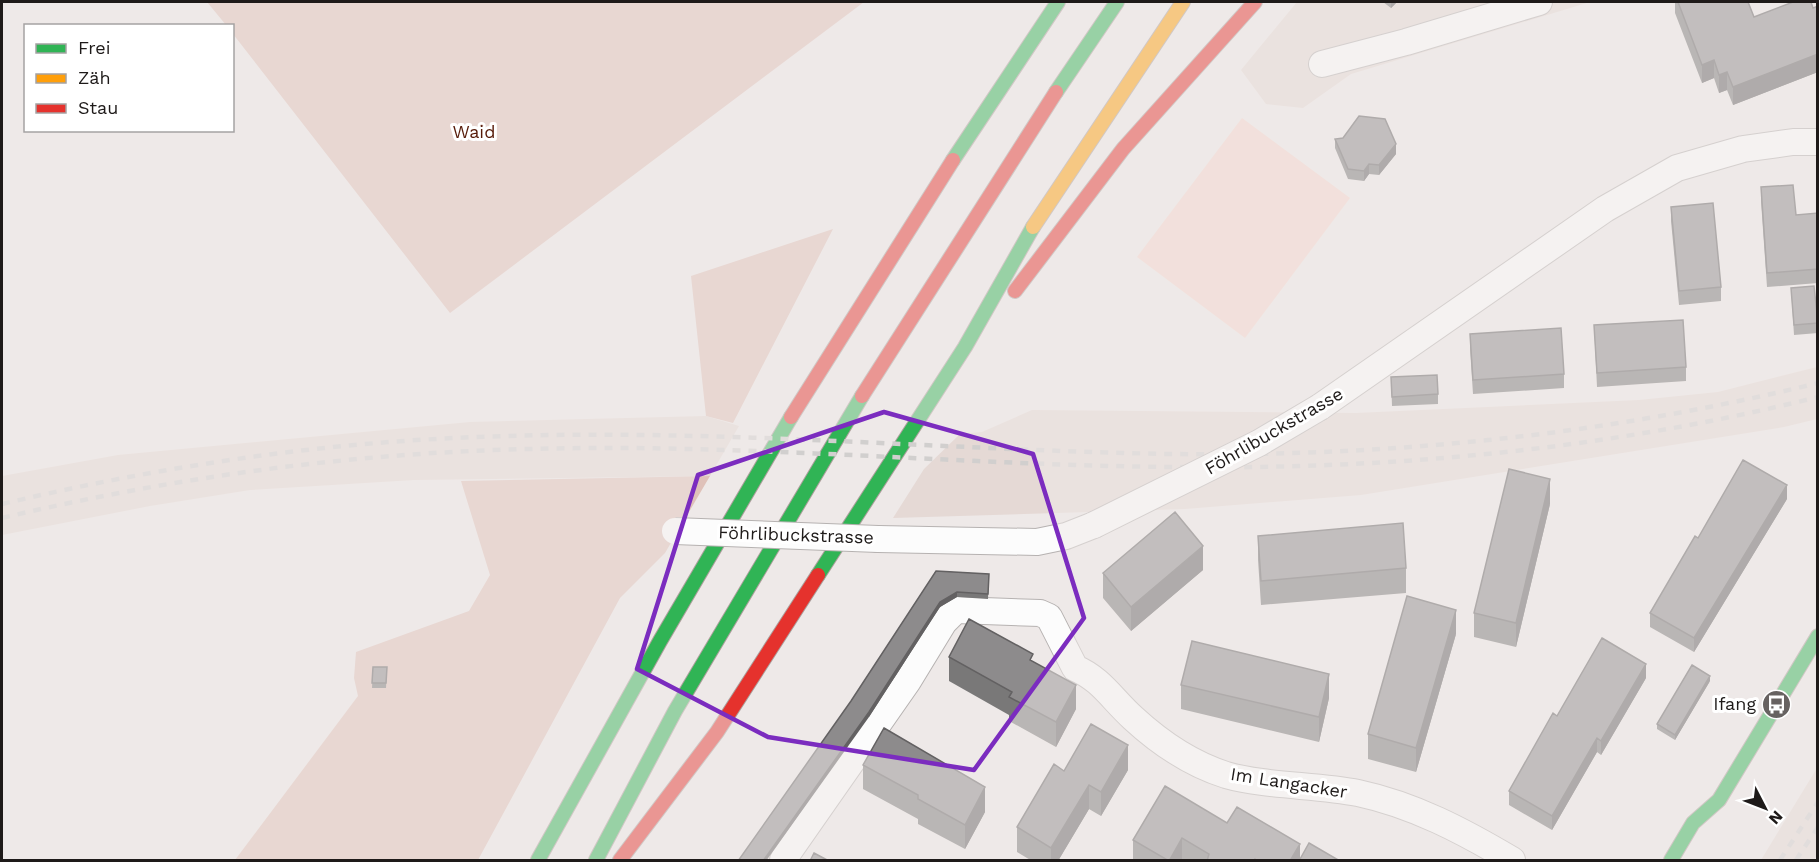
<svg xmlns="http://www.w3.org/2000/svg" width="1819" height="862" viewBox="0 0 1819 862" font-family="'Work Sans',sans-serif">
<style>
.built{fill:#e5d9d5}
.green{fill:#f5d6ce}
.forest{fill:#dfc1b9}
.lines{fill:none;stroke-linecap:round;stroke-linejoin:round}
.street-casing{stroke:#b6b2b1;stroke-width:28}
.fast-casing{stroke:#ac9f9c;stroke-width:16}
.slow-casing{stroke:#ac9f9c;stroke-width:16}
.jam-casing{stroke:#ac9f9c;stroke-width:16}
.street{stroke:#fcfcfc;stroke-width:26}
.fast{stroke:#30b455;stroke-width:14}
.slow{stroke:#ff9f0a;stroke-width:14}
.jam{stroke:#e5322d;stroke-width:14}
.rail{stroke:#d1cfce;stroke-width:4.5;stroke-dasharray:8 8;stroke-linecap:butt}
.street-bridge-casing{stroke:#b6b2b1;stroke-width:28;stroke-linecap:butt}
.street-bridge{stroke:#fcfcfc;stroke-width:26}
.wall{fill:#797878}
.shaded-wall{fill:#636162}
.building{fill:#8d8b8c;stroke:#636162;stroke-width:1.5}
.marked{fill:none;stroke:#7b2cbf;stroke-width:4.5;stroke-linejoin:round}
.labels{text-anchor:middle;stroke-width:6;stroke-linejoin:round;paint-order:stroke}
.park-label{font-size:18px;fill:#561a08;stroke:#fff}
.street-label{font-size:18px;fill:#1e1a19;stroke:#fff}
.poi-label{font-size:18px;fill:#1e1a19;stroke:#fff;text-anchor:end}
</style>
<rect width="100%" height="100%" fill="#eee9e8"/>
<path class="built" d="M1297 2H1590L1351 74 1303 108 1266 104 1241 70Z
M1817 367V419L1784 427 1361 495 1185 509 893 518 924 469 960 434 982 432 1032 410 1356 413 1639 400 1718 392Z
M706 416 739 426 710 476 414 480 250 490 150 506 2 535V476L118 455 470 422Z
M1817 768V855L1814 860H1761Z"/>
<path class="green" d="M1242 118 1350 198 1245 338 1137 257Z"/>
<path class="forest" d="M207 2H864L450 313 233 34 232 26 226 25Z
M833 229 733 423 706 416 691 276Z
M710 476 665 553 620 598 478 860H235L358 696 354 678 356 652 469 611 490 575 461 481Z"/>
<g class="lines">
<defs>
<path id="street" d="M1322 64 1406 42 1539 2
M1320 407 1605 209 1677 168 1743 149 1793 142H1818
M878 539 1037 542 1066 536 1094 525
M783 860 908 681 944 622 956 610 1040 613 1049 617 1075 668C1101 679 1112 699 1133 718 1159 742 1191 764 1226 775 1264 786 1317 785 1358 793 1414 805 1463 831 1512 860"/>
<path id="fast" d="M1056 92 1117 2
M953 160 1058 2
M818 575 965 347 1033 227
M538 860 660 641 791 417
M596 860 675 711 862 396
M1671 860 1693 823 1719 800 1818 636"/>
<path id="slow" d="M1033 227 1183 2"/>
<path id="jam" d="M1015 291 1123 149 1255 2
M862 396 1056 92
M791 417 953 160
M620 860 717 732 818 575"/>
</defs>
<use href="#street" class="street-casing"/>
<use href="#fast" class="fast-casing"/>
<use href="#slow" class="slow-casing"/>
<use href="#jam" class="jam-casing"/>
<use href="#street" class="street"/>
<use href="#fast" class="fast"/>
<use href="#slow" class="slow"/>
<use href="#jam" class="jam"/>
<path class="rail" d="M2 504C150 469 302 445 455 438 694 426 933 450 1171 454 1389 457 1606 435 1818 383
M2 518C175 477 351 453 529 449 743 443 957 465 1171 467 1389 470 1605 450 1818 397
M1780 860 1818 802
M1796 860 1818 827"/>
<defs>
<path id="street-bridge" d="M1094 525 1259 443 1320 407
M675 531 878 539"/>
</defs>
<use href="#street-bridge" class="street-bridge-casing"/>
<use href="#street-bridge" class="street-bridge"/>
</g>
<path class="wall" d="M1383 2H1397L1391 8Z
M1675 2H1748L1754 17 1813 8 1818 6V72L1733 105 1727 90 1719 93 1714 78 1702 83 1675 13Z
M1335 139 1396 154 1379 175 1369 174 1364 181 1348 179 1335 148Z
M1761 187 1796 215 1818 213V283L1767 287 1761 201Z
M1671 207 1721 287V301L1679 305 1671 221Z
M1791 288 1818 320V333L1794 335Z
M1594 325 1686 367V381L1597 387Z
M1470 334 1564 374V388L1473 394 1470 348Z
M1391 377 1438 394V404L1392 406Z
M1787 499 1694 652 1650 627V613L1698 538Z
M1550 504 1516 647 1474 637V613Z
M1258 536 1406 568V593L1261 605 1258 560Z
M1203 570 1131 631 1103 598V573Z
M936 571 989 574 988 599 957 597 940 607 869 717 851 701Z
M1456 634 1416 772 1368 759V734Z
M949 657 1033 661 1076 709 1056 747 1009 721V715L949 681Z
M373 667H387L386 688H372Z
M1646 678 1601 755 1597 752 1552 830 1509 805V791L1557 716Z
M1710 681 1675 740 1657 729V724Z
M1181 685 1329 698 1319 742 1181 709Z
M863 765 985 812 965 849 918 824V819L863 789Z
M1128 770 1101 816 1089 809 1058 861H1032L1017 852V827L1064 771Z
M1227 823 1300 859 1340 861H1133V840Z"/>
<path class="shaded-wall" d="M1391 2H1397L1391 8Z
M1818 54V72L1733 105V87Z
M1714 60V78L1702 83V65Z
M1727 72V90L1719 93V75Z
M1396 144V154L1379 175V165Z
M1369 164V174L1364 181V171Z
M1550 479V504L1516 647V623Z
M1787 485V499L1694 652V638Z
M1203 546V570L1131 631V607Z
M957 592V597L940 607 869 717 766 861H763L940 602Z
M1456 610V634L1416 772V748Z
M1646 664V678L1601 755V741Z
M1329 674V698L1319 742V717Z
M1710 676V681L1675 740V735Z
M1076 685V709L1056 747V722Z
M1597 738V752L1552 830V816Z
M1128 745V770L1101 816V792Z
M1089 785V809L1058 861H1051V848Z
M985 787V812L965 849V825Z
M1182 838V861H1169Z
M1300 844V861H1290Z"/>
<path class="building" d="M1678 2H1748L1754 17 1793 2H1811L1813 8 1818 6V54L1733 87 1727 72 1719 75 1714 60 1702 65Z
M1359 116 1385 119 1396 144 1379 165 1369 164 1364 171 1348 169 1335 139 1343 138Z
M1793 185 1796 215 1818 213V269L1767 273 1761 187Z
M1713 203 1721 287 1679 291 1671 207Z
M1814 286 1818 323 1794 325 1791 288Z
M1683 320 1686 367 1597 373 1594 325Z
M1561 328 1564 374 1473 380 1470 334Z
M1437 375 1438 394 1392 397 1391 377Z
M1743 460 1787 485 1694 638 1650 613 1695 536 1698 538Z
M1509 469 1550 479 1516 623 1474 613Z
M1175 512 1203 546 1131 607 1103 573Z
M1403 523 1406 568 1261 581 1258 536Z
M936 571 989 574 988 594 957 592 940 602 869 712 763 861H738L851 701Z
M1407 596 1456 610 1416 748 1368 734Z
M969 619 1033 654 1030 660 1076 685 1056 722 1009 697 1012 692 949 657Z
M1602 638 1646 664 1601 741 1597 738 1552 816 1509 791 1553 713 1557 716Z
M1192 641 1329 674 1319 717 1181 685Z
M1692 665 1710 676 1675 735 1657 724Z
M373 667H387L386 683H372Z
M1091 724 1128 745 1101 792 1089 785 1051 848 1017 827 1054 764 1064 771Z
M884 728 985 787 965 825 918 799V795L863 765Z
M1165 786 1227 823 1237 807 1300 844 1290 861H1258L1255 859 1254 861H1207L1209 854 1182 838 1169 861 1133 840Z
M1309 843 1340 861H1299Z
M814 853 829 861H810Z"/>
<path d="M0 0H1819V862H0ZM884 412 1033 454 1084 618 974 770 768 737 637 669 698 475Z" fill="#eee9e8" fill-opacity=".55" fill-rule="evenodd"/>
<path class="marked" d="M884 412 1033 454 1084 618 974 770 768 737 637 669 698 475Z"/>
<defs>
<symbol id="bus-disc" viewBox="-11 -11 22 22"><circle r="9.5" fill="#676261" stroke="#fff"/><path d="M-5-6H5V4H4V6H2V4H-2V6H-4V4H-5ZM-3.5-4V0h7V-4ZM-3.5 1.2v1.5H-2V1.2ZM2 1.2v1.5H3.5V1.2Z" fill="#fff"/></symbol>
</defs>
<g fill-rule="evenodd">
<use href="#bus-disc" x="1760" y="688" width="33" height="33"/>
</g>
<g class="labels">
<g class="park-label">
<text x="474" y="138">Waid</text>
</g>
<g class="street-label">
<text transform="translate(1274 431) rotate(-30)" y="6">Föhrlibuckstrasse</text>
<text transform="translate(796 535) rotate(2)" y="6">Föhrlibuckstrasse</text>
<text transform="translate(1289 783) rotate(9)" y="6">Im Langacker</text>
</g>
<g class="poi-label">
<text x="1756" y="710">Ifang</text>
</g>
</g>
<rect width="1819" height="862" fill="none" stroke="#1e1a19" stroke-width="6"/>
<rect x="24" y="24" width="210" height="108" fill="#ffffff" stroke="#a5a3a3" stroke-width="1.5"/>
<rect x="36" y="44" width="30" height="9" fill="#30b455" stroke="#a5a3a3" stroke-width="1.5"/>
<text x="78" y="54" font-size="18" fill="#1e1a19">Frei</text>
<rect x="36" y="74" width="30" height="9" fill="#ff9f0a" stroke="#a5a3a3" stroke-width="1.5"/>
<text x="78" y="84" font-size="18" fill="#1e1a19">Zäh</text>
<rect x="36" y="104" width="30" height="9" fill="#e5322d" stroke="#a5a3a3" stroke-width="1.5"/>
<text x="78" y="114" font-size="18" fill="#1e1a19">Stau</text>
<g transform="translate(1765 808) rotate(132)" stroke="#ffffff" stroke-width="4.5" paint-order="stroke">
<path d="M0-4.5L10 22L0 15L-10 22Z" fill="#1e1a19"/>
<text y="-9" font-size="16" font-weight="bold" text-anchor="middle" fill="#1e1a19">N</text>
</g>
</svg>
